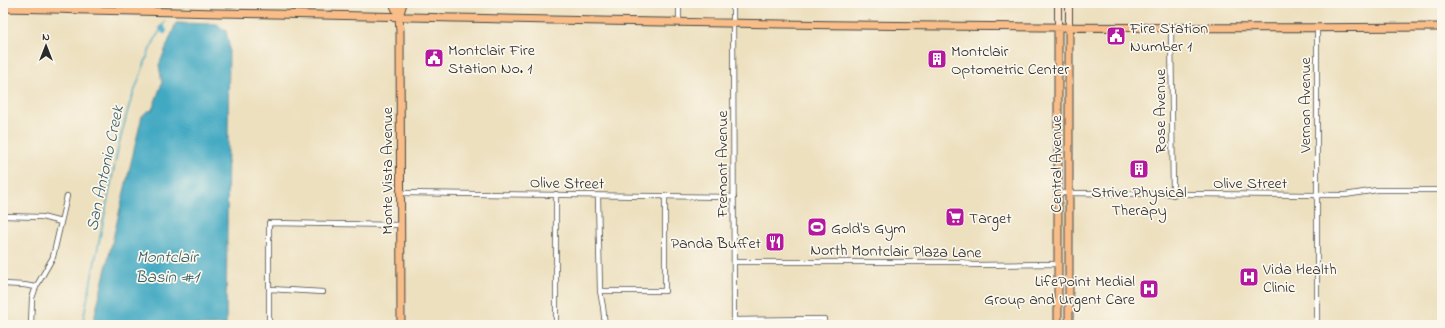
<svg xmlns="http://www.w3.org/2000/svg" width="1445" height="328" viewBox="0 0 1445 328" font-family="'Indie Flower',sans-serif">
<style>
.water{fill:#42a9c2;stroke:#366a76}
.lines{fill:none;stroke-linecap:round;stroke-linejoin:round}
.stream{stroke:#42a9c2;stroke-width:1.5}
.canal{stroke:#42a9c2;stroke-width:6}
.street-casing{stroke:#484641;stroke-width:6}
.secondary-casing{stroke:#484641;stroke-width:8}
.primary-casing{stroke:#484641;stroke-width:9}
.street{stroke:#fff;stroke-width:4.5}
.secondary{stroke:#fce5cf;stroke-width:6}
.primary{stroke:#f8bd88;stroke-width:7}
.labels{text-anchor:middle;stroke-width:3.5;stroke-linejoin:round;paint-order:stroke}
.poi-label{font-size:16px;fill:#2b2b2b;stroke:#fbf7ec;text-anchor:start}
.street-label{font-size:16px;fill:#2b2b2b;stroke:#fbf7ec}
.water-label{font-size:17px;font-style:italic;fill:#345d67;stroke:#fbf7ec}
</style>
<rect width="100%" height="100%" fill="#fbf7ec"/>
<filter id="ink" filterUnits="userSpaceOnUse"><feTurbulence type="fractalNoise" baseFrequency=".025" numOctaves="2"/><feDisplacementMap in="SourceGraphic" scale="8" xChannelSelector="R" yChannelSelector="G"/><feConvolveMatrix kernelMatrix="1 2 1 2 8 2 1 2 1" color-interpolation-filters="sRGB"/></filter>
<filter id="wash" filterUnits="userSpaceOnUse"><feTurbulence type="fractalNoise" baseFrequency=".012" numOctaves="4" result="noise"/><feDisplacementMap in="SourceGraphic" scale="16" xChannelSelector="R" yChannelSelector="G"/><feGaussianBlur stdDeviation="0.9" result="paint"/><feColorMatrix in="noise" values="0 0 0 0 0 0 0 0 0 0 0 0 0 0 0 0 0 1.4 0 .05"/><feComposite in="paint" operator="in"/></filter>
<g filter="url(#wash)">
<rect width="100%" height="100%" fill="#ede0bf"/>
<path class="water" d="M176 23 217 24 226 31 229 45 226 325H93V323L142 116 146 112 152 110 162 83 159 65Z"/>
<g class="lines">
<path class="stream" d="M82 325 119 144 129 106 150 49 165 21"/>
<path class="canal" d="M162 28 164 31"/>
</g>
</g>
<g filter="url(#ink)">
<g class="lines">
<defs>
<path id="street" d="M679 3V23
M733 3 734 325
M1171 28 1173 195
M1317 28V325
M400 193 734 197
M1058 193 1317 195H1345L1377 190H1442
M598 196 600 291 603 307 605 325
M3 216 42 217 61 222
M734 262H962L972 265 1058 264
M3 284 24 285 36 287
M270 289 323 292
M600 291H665V197
M734 320 824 319V325
M31 325 32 298 36 287 53 257 67 196
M269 325V223L401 225
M556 325V194"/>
<path id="secondary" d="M1058 27V3
M1069 27V3"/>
<path id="primary" d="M393 3 399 17 400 32 401 325
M3 8C483 19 962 31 1442 27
M399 17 403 3
M1069 27V325
M1058 325V27"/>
</defs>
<use href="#street" class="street-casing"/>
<use href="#secondary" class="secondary-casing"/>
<use href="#primary" class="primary-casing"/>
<use href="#street" class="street"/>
<use href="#secondary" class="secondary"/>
<use href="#primary" class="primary"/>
</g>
</g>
<defs>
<symbol id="civic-square" viewBox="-11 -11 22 22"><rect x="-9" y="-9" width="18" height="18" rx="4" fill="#b5179e" stroke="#fbf7ec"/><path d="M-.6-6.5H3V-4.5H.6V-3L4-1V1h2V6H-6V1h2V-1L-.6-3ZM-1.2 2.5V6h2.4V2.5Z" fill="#fff"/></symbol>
<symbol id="building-square" viewBox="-11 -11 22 22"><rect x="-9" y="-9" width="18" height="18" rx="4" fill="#b5179e" stroke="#fbf7ec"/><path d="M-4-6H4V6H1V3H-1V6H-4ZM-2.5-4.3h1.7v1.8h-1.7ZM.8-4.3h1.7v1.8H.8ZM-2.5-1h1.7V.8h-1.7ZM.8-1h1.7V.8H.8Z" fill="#fff"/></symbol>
<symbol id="supermarket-square" viewBox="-11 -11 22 22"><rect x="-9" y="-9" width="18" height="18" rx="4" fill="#b5179e" stroke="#fbf7ec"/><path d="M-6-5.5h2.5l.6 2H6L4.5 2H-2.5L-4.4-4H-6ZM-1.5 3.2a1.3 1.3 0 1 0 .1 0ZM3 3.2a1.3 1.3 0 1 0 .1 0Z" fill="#fff"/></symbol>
<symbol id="stadium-square" viewBox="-11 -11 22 22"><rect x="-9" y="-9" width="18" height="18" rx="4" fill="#b5179e" stroke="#fbf7ec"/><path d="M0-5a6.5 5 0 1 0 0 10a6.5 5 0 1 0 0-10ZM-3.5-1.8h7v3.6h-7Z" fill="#fff"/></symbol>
<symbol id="restaurant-square" viewBox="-11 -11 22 22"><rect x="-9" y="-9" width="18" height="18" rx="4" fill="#b5179e" stroke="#fbf7ec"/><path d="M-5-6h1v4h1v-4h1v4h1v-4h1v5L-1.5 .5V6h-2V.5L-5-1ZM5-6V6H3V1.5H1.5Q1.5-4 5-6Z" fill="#fff"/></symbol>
<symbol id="hospital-square" viewBox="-11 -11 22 22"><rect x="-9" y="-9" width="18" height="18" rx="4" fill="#b5179e" stroke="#fbf7ec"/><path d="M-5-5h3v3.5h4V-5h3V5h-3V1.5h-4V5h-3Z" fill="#fff"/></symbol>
</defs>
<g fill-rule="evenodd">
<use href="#civic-square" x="1105" y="25" width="22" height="22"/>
<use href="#civic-square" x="423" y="47" width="22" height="22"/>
<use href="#building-square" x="926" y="48" width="22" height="22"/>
<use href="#building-square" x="1128" y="158" width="22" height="22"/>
<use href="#supermarket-square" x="944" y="206" width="22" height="22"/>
<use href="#stadium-square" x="806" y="216" width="22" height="22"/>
<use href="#restaurant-square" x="764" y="231" width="22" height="22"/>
<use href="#hospital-square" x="1238" y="266" width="22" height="22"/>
<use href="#hospital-square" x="1138" y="278" width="22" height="22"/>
</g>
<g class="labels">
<g class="poi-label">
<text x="1130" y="33">Fire Station<tspan x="1130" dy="18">Number 1</tspan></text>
<text x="448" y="55">Montclair Fire<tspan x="448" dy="18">Station No. 1</tspan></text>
<text x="951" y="56">Montclair<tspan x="951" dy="18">Optometric Center</tspan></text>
<text x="1139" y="197" text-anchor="middle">Strive Physical<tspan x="1139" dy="18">Therapy</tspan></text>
<text x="969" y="223">Target</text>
<text x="831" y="233">Gold's Gym</text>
<text x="761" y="248" text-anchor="end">Panda Buffet</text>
<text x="1263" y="274">Vida Health<tspan x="1263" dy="18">Clinic</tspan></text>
<text x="1135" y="286" text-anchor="end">LifePoint Medial<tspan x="1135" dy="18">Group and Urgent Care</tspan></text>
</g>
<g class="street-label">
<text transform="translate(1304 105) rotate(-90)" y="6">Vernon Avenue</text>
<text transform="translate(1159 111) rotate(-90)" y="6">Rose Avenue</text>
<text transform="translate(721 164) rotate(-90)" y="6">Fremont Avenue</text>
<text transform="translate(1055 164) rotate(-90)" y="6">Central Avenue</text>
<text transform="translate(386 171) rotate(-90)" y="6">Monte Vista Avenue</text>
<text transform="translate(567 182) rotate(1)" y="6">Olive Street</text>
<text x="1250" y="188">Olive Street</text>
<text transform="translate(896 250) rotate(1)" y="6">North Montclair Plaza Lane</text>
</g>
<g class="water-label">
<text transform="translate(104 168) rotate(-78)" y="6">San Antonio Creek</text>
<text x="167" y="262">Montclair<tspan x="167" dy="20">Basin #1</tspan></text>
</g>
</g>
<rect width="1445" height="328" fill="none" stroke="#fbf7ec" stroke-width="16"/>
<g transform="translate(46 46)" stroke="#fbf7ec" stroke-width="3" paint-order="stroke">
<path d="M0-3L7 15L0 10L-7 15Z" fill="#2b2b2b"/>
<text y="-6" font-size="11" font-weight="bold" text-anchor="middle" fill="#2b2b2b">N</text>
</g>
</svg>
